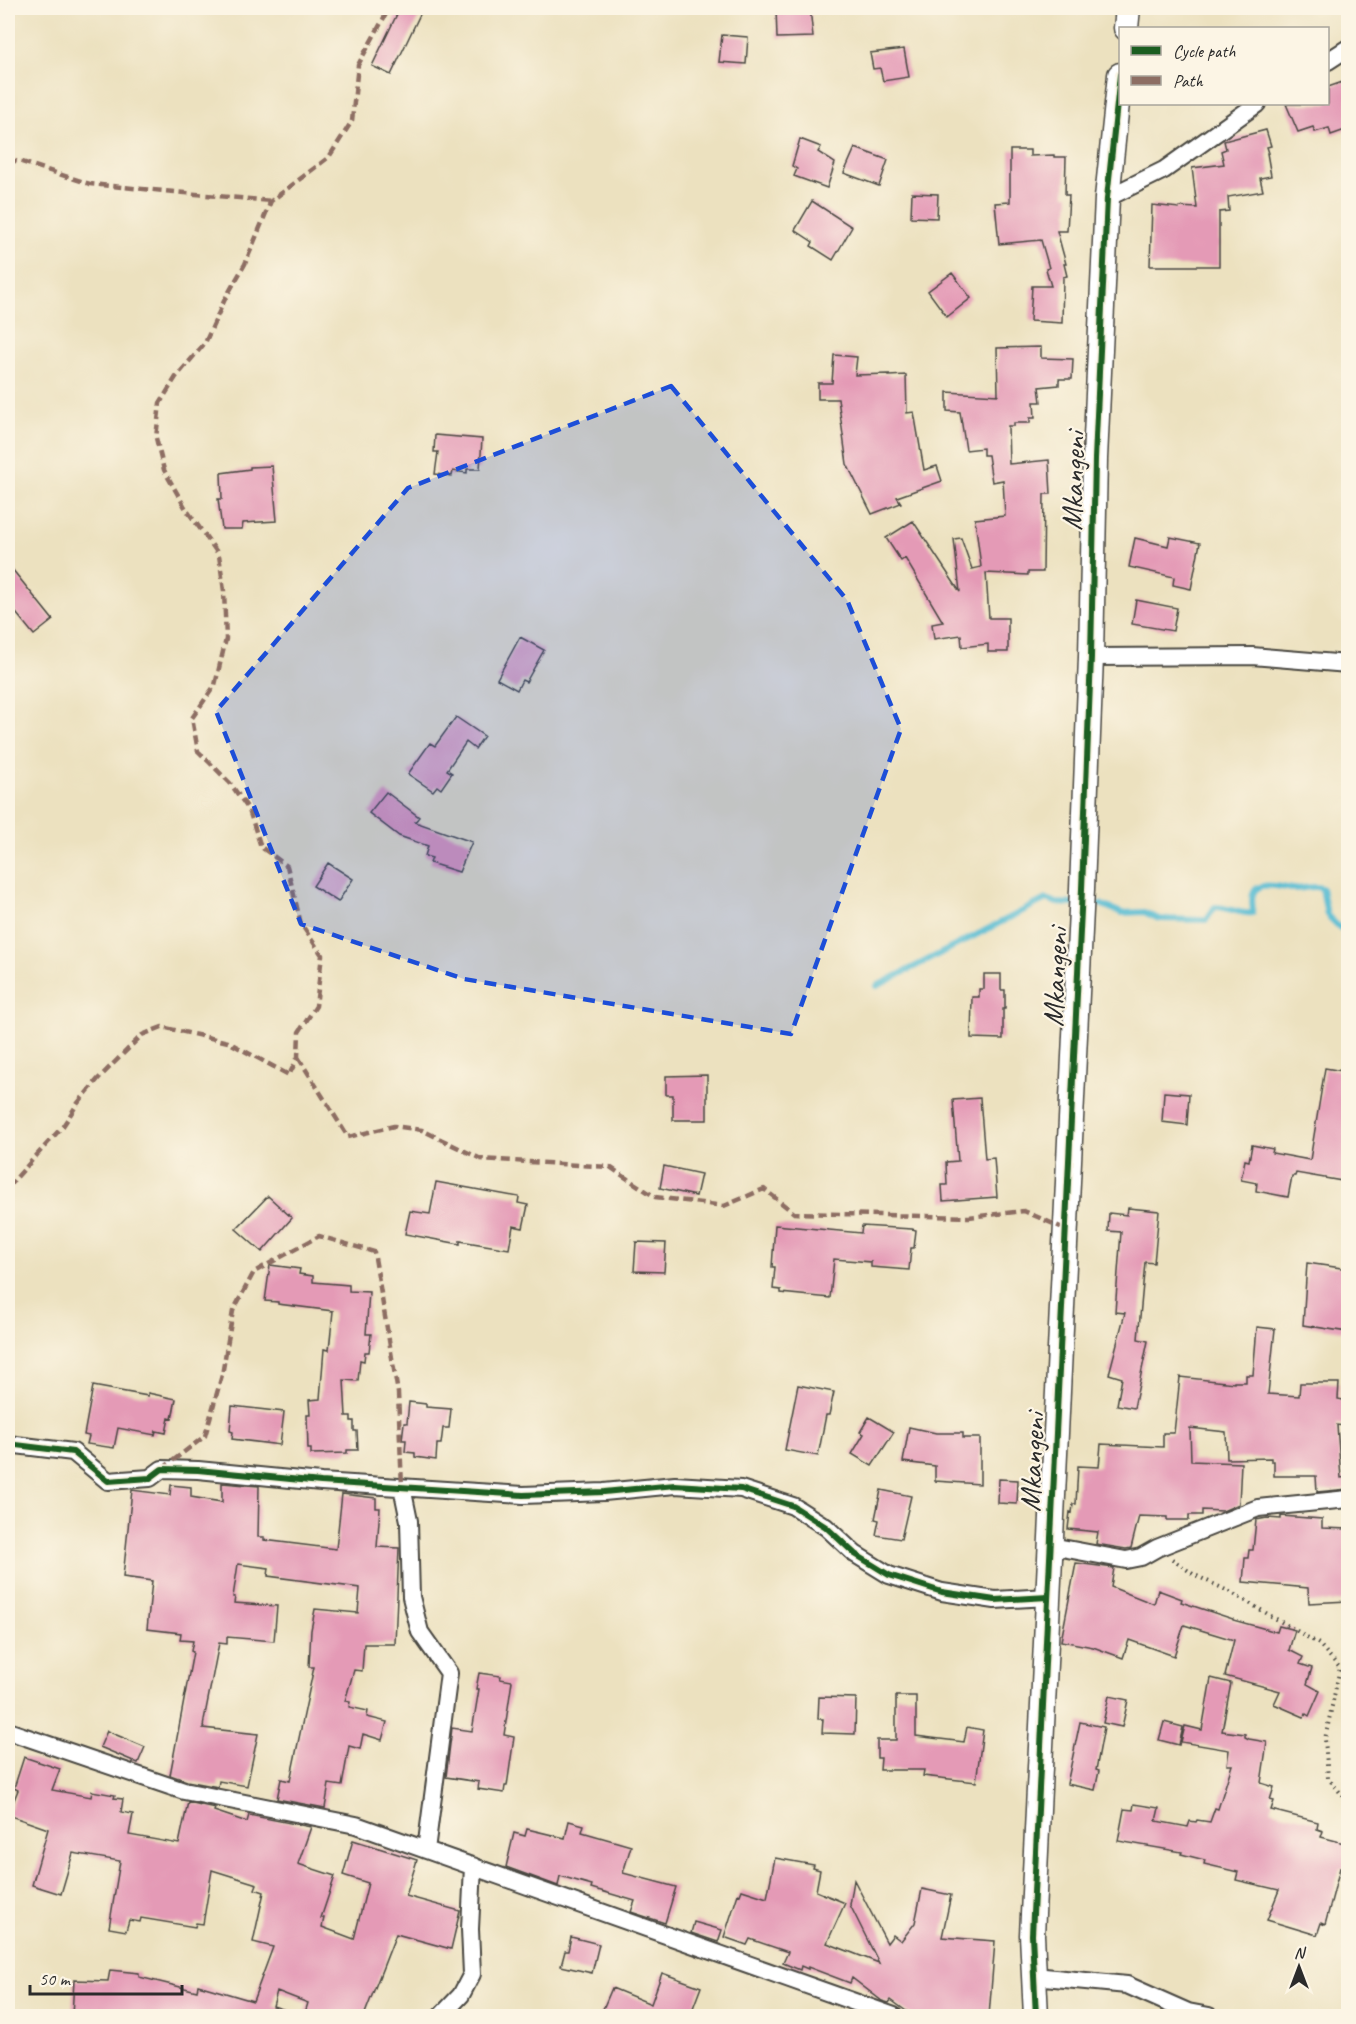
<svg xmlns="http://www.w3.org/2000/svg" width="1356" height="2024" viewBox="0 0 1356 2024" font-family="Caveat,sans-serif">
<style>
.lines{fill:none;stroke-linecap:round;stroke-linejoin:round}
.stream{stroke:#54bbd2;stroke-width:6}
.building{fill:#e49ab6}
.street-casing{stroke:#484641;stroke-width:20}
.secondary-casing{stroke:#484641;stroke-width:27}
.path{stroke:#484641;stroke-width:4;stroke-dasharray:1.5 4.5;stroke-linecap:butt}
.street{stroke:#fff;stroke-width:16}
.secondary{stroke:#fff;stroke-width:24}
.quiet{stroke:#8d6e63;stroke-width:4.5;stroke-dasharray:9 4.5;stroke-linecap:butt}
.cycleway-casing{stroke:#fcf5e5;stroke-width:10}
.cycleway{stroke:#1b5e20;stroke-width:6}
.marked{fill:#1d4ed8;fill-opacity:0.2;stroke:#1d4ed8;stroke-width:4.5;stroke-dasharray:12 8;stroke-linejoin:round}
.labels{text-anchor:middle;stroke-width:4.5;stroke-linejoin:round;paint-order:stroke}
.street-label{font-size:30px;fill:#2b2b2b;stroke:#fcf5e5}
</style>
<rect width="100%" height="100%" fill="#fcf5e5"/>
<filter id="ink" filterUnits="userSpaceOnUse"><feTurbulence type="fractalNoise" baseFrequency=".0167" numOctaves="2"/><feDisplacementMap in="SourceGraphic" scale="12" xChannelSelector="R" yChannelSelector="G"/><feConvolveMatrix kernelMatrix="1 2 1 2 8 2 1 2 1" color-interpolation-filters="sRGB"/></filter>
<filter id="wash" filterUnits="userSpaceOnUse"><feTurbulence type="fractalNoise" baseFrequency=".008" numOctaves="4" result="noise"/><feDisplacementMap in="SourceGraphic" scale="24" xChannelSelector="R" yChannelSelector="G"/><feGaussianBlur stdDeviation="1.35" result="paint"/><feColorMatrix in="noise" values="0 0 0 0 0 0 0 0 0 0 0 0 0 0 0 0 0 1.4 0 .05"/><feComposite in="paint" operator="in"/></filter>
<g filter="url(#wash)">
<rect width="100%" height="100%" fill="#ece1bf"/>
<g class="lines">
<path class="stream" d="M1086 904H1100L1122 913 1144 912 1159 919 1206 920 1215 907C1229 907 1239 915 1253 913 1253 908 1251 899 1253 894 1258 879 1283 888 1293 889 1303 889 1312 885 1322 888L1327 915 1340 928H1348
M877 986 1046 899 1057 903 1075 904"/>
</g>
<g id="blocks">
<path class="building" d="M400 8H423L391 75 372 66Z
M776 8H810L813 37 777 38Z
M722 35 748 37 746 64 719 62Z
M904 49 909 77 883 81 880 68 873 69 870 53Z
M1348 80V129L1331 135 1329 128 1315 132 1313 127 1298 132 1286 104H1328V87Z
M1266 130 1271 146 1267 147 1269 153H1267L1271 176 1260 178 1263 191 1228 197 1229 211 1219 212V266H1150L1152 205 1179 208V207L1197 208 1192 168 1224 164 1221 151 1226 149 1224 141Z
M800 139 821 147 818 152 835 163 827 188 794 176 797 169 792 166Z
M855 148 888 160 879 186 844 173Z
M1010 150H1030V156L1054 155V157H1066L1065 195H1069L1067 231H1057L1066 264H1064L1067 276 1063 277 1062 323 1030 321 1032 286H1051L1046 269 1049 268 1041 240 999 244 995 203 1010 202Z
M912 193 938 194 937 218 911 217Z
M812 201 852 227 833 260 811 246 813 242 795 230Z
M952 273 971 298 947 317 928 291Z
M1041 347V358L1073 359 1072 379H1059V385L1039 387 1041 402H1034L1035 418H1030V423H1014V426H1008L1009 464 1049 460 1051 494H1044L1043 572H1028V575L986 573 989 618H1008V652H988V644L962 647 961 635 934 639 932 624 943 622 905 558 901 561 886 538 913 521 960 592 954 539 961 538 972 569 981 567 975 519 1005 516 1003 480 992 482 988 455H983V448L966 450 960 412 947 411V392L998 395 997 348Z
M834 355 857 357 855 375 889 374V376L906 375 907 413 914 412 924 470 937 466 942 481 897 497 901 503 872 514 847 464 838 399H818V383H832Z
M435 435 482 439 480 469H467V473L453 471 452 476 435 474 438 452H434Z
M272 466 277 521 243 523 242 529H222L218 499H222L221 473 250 469V467Z
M1170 537 1200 543 1191 589 1173 585 1174 577 1129 567 1135 538 1168 546Z
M8 564 53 620 34 635 8 603Z
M1136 600 1177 608 1173 631 1132 624Z
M520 637 544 650 526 682 522 680 517 690 497 679Z
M456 717 484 736 475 749 466 742 447 770 452 773 441 789 437 786 433 791 408 774 430 743 435 746Z
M386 792 419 817 415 822 472 842 459 872 430 863 432 858 425 856 428 846 399 836 369 813Z
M328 863 353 879 338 902 313 886Z
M984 974H1001V990H1005V1009H1003V1039L971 1038 972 997H979V989H984Z
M1325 1068 1348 1072V1182L1296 1173 1295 1176H1292L1288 1197 1256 1191 1257 1183 1241 1180 1245 1160 1249 1161 1252 1145 1273 1149 1272 1153 1310 1160Z
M707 1075V1120H673V1095H666V1076Z
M1164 1092 1189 1094 1187 1125 1162 1122Z
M980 1098 985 1159 994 1158 997 1197 943 1201 942 1185H947L946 1162 958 1161 953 1100Z
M664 1166 701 1174 696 1196 660 1188Z
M436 1182 519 1197 518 1203 528 1205 523 1228 513 1226 509 1249 460 1241V1244L405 1234 410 1211 430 1214Z
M268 1196 292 1218 262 1252 236 1229Z
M1128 1208 1159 1211 1154 1263 1145 1262 1138 1339 1148 1341 1134 1408 1117 1405 1122 1378 1109 1374 1125 1313 1115 1312 1121 1232 1108 1231 1109 1213 1127 1215Z
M775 1225 861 1233 862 1226 912 1229 916 1230 914 1248H911L909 1270 871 1267V1262L834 1259 830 1298 781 1293V1290L773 1289 775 1267H772Z
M636 1242 666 1243 664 1272 634 1271Z
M1307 1263 1348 1269V1332L1303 1325Z
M270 1265 300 1269 299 1274 313 1276V1282L349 1285V1291L369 1292 366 1334H371L369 1352H365L364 1361 360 1360 358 1381 344 1380 346 1416H351V1421H354V1431H357L358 1450H347V1453L311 1454V1449H308L307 1415H310L309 1400 320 1399 324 1349 329 1350 333 1311 278 1304V1302L265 1301Z
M1257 1327 1275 1329 1268 1394 1299 1396 1300 1383H1339L1338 1399 1348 1401V1422L1345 1421 1344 1426 1337 1425 1341 1478 1348 1477V1489L1317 1492 1316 1476H1274V1461H1271V1458L1227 1459 1226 1432 1190 1428 1191 1461 1241 1463 1239 1504 1223 1511 1202 1510V1515H1189V1520H1167V1517L1139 1516 1131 1548 1126 1549 1096 1544 1098 1532 1068 1529 1070 1512 1072 1513 1073 1504H1076L1078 1466 1099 1467 1101 1444 1163 1447V1433H1174L1180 1377 1234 1383V1382H1246V1375H1253Z
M798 1385 834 1392 829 1415H826L818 1456 785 1450Z
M93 1386 148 1396V1393L176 1399 172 1419 169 1418 166 1433 156 1431 155 1435 118 1428 114 1448 87 1444 89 1436 84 1435Z
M409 1402 426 1404V1407L451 1409 449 1428H443L441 1444H437L436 1460 415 1457V1453L405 1452 406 1440H402L404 1423H407Z
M232 1406 284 1412 280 1445 232 1439 233 1432 230 1431Z
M869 1417 894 1432 872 1466 852 1454 864 1434 860 1432Z
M909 1427 936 1433H963V1438H980V1484L935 1481V1466L903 1462Z
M999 1479 1018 1480 1017 1504 998 1503Z
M222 1483 259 1486 258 1537H264V1540L336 1549 342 1494 376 1498V1508H380L377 1547 399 1548 395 1644H364L362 1671 354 1670 345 1701 350 1702 349 1707 368 1711 367 1717 387 1722 382 1740 363 1734 360 1749 349 1746 342 1786 329 1784 325 1808 277 1799 281 1779 290 1781 314 1667H309L311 1630 315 1609 358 1613 360 1588 268 1576 269 1568 238 1564 233 1597H235L234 1603 277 1606 274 1641 227 1637V1644L219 1643 204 1720 203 1728 258 1734 247 1786 219 1781 218 1787 187 1781 170 1775 193 1652 191 1651 193 1641 180 1640 181 1633 147 1629 152 1581 123 1577 132 1490 170 1495 171 1485 191 1487V1497L222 1502Z
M881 1490 911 1496 901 1539 876 1535 879 1520 875 1519Z
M1281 1516 1322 1519V1528L1348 1529V1601L1309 1603 1308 1588 1243 1582 1245 1558H1248L1249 1550H1253L1256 1520 1267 1518 1281 1519Z
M1076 1563 1114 1568 1111 1587 1154 1604 1158 1590 1182 1599 1181 1602 1233 1619V1620L1277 1632 1279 1626 1295 1630 1289 1650 1303 1657 1300 1664 1312 1668 1307 1684 1320 1691 1309 1716 1306 1714 1304 1717 1274 1704 1280 1691 1225 1676 1234 1640 1184 1625 1174 1656 1129 1640 1123 1658 1093 1647 1061 1641Z
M479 1673 501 1676 500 1679 512 1681 504 1735 514 1737 507 1786H505L504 1793 478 1789 479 1782 446 1777 452 1728 472 1731 479 1689H476Z
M1211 1678 1231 1683 1222 1731 1245 1734V1737L1249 1739 1267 1742 1261 1783 1274 1787 1270 1800 1274 1801 1271 1810 1318 1822 1317 1829 1323 1831 1321 1837 1348 1844V1870L1340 1868 1325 1925 1321 1923 1317 1935 1267 1920 1279 1890 1236 1880 1238 1872 1204 1864 1205 1860 1181 1854 1182 1852 1118 1841 1124 1809 1133 1810 1134 1804 1159 1808 1156 1821 1188 1827 1190 1821 1196 1822 1197 1820 1210 1822 1215 1808 1218 1809 1232 1765H1227L1229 1750 1181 1742 1185 1726 1202 1730Z
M896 1696H916V1736L964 1742 967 1727 983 1730 976 1782 923 1776 924 1770H880L881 1758H877V1740H896Z
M1109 1696 1128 1700 1122 1727 1103 1723Z
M819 1697 856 1698 855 1734 822 1733 823 1719H818Z
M1080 1722 1104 1727 1096 1770 1099 1771 1095 1790 1067 1784Z
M1164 1722 1183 1727 1179 1745 1159 1740Z
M107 1731 145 1747 138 1763 100 1747Z
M24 1757 60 1769 52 1790 91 1797 92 1791 115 1795 114 1798 123 1799 121 1812 133 1814 129 1835 179 1844 188 1802 215 1808 214 1811 247 1822 249 1815 311 1827 298 1864 335 1876 321 1918H324L322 1927 354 1939 368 1883 343 1875 353 1840 417 1860 406 1896 460 1911 451 1949 396 1934 364 2016H304L308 2003 277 1991 273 2006 292 2012V2016H72L74 1980 108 1981 110 1970 139 1973V1977L197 1991 198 1985 253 2001 273 1947 253 1942 264 1892 255 1889 257 1884 212 1870 203 1924 196 1923 195 1927 141 1918 140 1922 129 1920 126 1931 109 1928 120 1861 73 1853 61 1894 32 1885 48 1829 8 1815 18 1790 14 1788Z
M569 1821 584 1825 582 1832 631 1846 623 1873 676 1887 665 1923 631 1912 635 1901 591 1888 592 1885 560 1876 558 1886 506 1867 514 1833 525 1836 527 1829 565 1838Z
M775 1858 814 1865 813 1868 820 1870 816 1891 845 1903 827 1943 879 1963 850 1905 854 1880 887 1943 893 1935 901 1941 915 1923 922 1889 951 1895 942 1937 995 1941 989 2016H913L891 2000 889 2003 882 2001 852 1978 850 1983 808 1967V1969L801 1966 800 1970 783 1963 788 1952 750 1939 747 1945 724 1937 738 1894 740 1895 742 1890 767 1898Z
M694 1922 722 1930 718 1942 691 1933Z
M571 1937 599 1944 592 1973 561 1966 565 1951H568Z
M662 1973 701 1987 690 2016H600L612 1988 651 2004Z"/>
</g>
</g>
<g filter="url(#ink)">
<use href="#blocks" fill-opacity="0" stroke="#484641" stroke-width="1.5"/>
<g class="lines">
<defs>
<path id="street" d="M1328 61 1348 48
M1107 198 1164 170 1257 104
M1091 657 1252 656 1348 664
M8 1444 73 1452 108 1481 150 1478 162 1469 198 1470 321 1482 523 1495 604 1492 675 1485 741 1489 793 1506 826 1527 855 1554 889 1575 942 1592 995 1600 1048 1597
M402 1487 409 1521 411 1597 420 1632 449 1673 426 1850
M1051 1546 1126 1560 1141 1557 1157 1548 1258 1508 1348 1499
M8 1731 184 1791 356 1825 894 2016
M1034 1976 1127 1985 1188 2012 1209 2016
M441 2016 461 1995 472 1974 470 1929 473 1866"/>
<path id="secondary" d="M1126 28 1128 8
M1036 2016 1032 1935 1082 889 1091 657 1095 459 1107 198 1120 75"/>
</defs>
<use href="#street" class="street-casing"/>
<use href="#secondary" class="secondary-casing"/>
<path class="path" d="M1172 1559 1193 1574 1232 1593 1319 1644 1340 1668 1325 1739 1328 1778 1348 1802"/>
<use href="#street" class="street"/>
<use href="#secondary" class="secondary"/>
<path class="quiet" d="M8 160 22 162 90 184 271 201
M298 1057 348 1137 394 1126 422 1130 481 1159 610 1167 655 1197 724 1206 764 1189 794 1213 969 1217 1024 1211 1065 1229
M8 1187 63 1126 78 1103 98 1079 142 1035 162 1027 228 1042 289 1075 298 1057 299 1032 316 1006 322 955 301 924 287 866 261 847 249 810 230 783 198 751 192 718 215 685 226 639 224 591 219 555 186 509 164 470 156 438 160 403 176 377 205 343 225 299 245 264 271 201 329 157 352 121 358 65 386 14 388 8
M162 1469 205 1436 222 1375 233 1311 254 1272 319 1236 374 1252 398 1393 402 1487"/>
<defs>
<path id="cycleway" d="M8 1444 73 1452 108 1481 150 1478 162 1469 198 1470 321 1482 523 1495 604 1492 675 1485 741 1489 793 1506 826 1527 855 1554 889 1575 942 1592 995 1600 1048 1597
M1036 2016 1032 1935 1082 889 1091 657 1095 459 1107 198 1120 75"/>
</defs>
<use href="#cycleway" class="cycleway-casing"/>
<use href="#cycleway" class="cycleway"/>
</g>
</g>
<path class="marked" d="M671 386 847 600 901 729 791 1034 464 979 301 924 216 711 408 488Z"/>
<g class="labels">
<g class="street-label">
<text transform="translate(1073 481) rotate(-88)" y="10">Mkangeni</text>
<text transform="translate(1055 977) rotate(-87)" y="10">Mkangeni</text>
<text transform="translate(1032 1462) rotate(-87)" y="10">Mkangeni</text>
</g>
</g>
<rect width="1356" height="2024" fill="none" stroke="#fcf5e5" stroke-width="30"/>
<rect x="1119" y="27" width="210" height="78" fill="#fcf5e5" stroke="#a8a49b" stroke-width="1.5"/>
<rect x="1131" y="46" width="30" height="9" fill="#1b5e20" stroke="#a8a49b" stroke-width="1.5"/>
<text x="1173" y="57" font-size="18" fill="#2b2b2b">Cycle path</text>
<rect x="1131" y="76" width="30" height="9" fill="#8d6e63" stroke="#a8a49b" stroke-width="1.5"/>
<text x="1173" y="87" font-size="18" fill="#2b2b2b">Path</text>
<g transform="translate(1299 1967)" stroke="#fcf5e5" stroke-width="4.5" paint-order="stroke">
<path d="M0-4.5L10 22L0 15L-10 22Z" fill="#2b2b2b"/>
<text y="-9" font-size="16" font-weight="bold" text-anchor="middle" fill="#2b2b2b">N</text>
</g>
<path d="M30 1985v9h152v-9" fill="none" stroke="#2b2b2b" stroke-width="3"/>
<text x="39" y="1985" font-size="18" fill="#2b2b2b" stroke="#fcf5e5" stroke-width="4.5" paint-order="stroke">50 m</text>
</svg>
